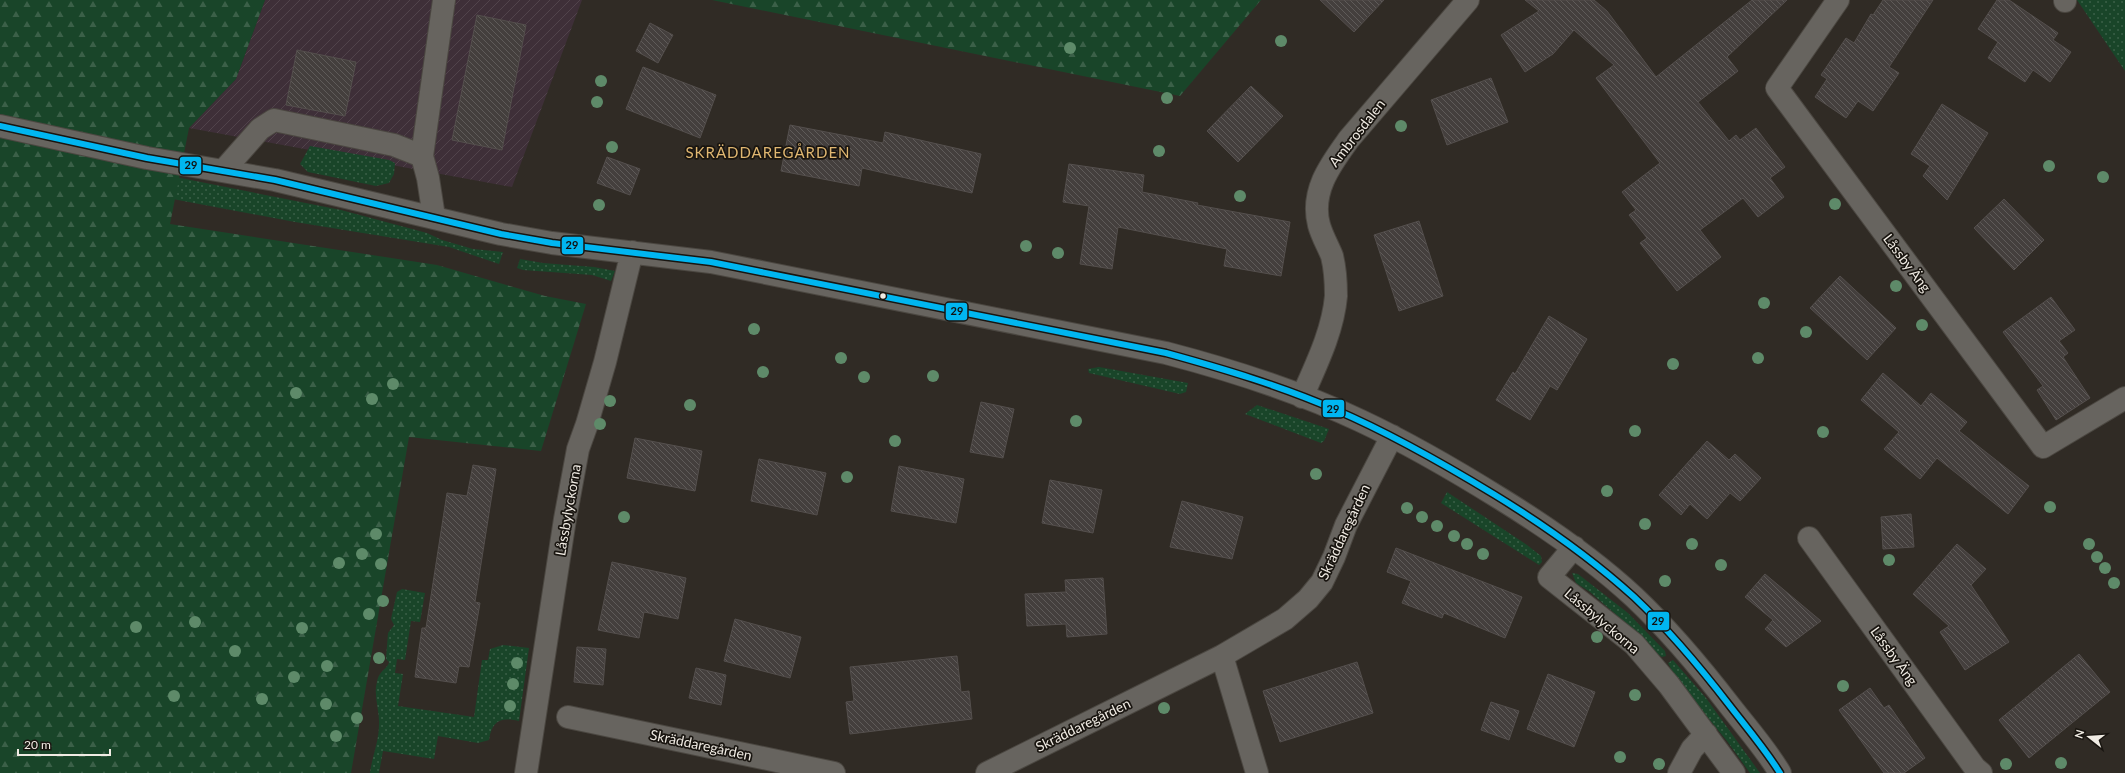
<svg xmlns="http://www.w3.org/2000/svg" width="2125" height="773" viewBox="0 0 2125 773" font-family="Lato,sans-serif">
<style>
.industrial{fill:url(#industrial-furrows)}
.grass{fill:url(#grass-dots)}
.forest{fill:url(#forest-firs)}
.building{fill:url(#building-back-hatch);stroke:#544f4d}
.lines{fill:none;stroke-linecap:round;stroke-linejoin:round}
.minor-casing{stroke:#4b4741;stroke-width:24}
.minor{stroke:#67645f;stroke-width:22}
.bus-1-casing{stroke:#191510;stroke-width:9}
.bus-1{stroke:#00b6f1;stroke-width:6}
.tree{fill:#5e8a69}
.bus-dot{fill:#f0ebe3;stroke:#191510;stroke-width:1.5}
.labels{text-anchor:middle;stroke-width:3.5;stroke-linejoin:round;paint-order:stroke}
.street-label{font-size:14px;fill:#f0ebe3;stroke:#191510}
.neighbourhood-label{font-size:15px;letter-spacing:1px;fill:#e0b771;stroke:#191510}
.line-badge{stroke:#191510;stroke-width:1.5}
.pale-badge-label{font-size:11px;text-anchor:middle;font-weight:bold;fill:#111}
</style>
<defs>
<pattern id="industrial-furrows" width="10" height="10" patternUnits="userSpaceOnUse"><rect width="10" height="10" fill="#3e2f38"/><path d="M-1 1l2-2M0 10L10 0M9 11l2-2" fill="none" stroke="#51434b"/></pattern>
<pattern id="grass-dots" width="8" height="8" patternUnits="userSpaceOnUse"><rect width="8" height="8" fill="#194529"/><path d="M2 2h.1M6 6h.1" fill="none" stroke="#3b6048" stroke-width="1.8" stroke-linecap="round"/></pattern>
<pattern id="forest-firs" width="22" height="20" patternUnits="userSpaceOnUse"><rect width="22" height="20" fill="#194529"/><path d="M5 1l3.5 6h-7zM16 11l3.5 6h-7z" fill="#3b6048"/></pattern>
<pattern id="building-back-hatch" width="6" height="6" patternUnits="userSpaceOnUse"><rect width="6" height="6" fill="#443f3d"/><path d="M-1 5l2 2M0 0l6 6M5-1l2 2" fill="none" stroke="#5f5b59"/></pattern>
</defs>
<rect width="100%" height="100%" fill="#302b25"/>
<path class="industrial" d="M265 0H582L512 187 189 128 236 79Z"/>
<path class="grass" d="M2077 0H2125V71Z
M310 146 389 160 395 163 394 174 389 183 376 186 308 172 300 164Z
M25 147 341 210 427 233 442 240 473 249 503 252 499 264 449 247 295 222 141 193Z
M520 259 543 263 594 267 615 271 611 281 592 275 523 270 517 268Z
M1099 367 1188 383 1186 392 1180 394 1089 373 1088 369Z
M1257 405 1329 429 1324 441 1321 443 1245 414Z
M1447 492 1527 545 1541 556 1542 562 1539 565 1441 503Z
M1572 573 1578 574 1628 613 1665 651 1666 656 1662 657 1651 650 1620 618 1590 592 1576 583Z
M402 589 425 593 420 622 411 621 405 660 397 659 395 673 403 674 398 706 474 717 482 660H488L490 649 503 645 529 648 519 721C500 717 492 721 489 740L478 743 438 736 434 759 383 751 379 773H370C372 757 379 741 379 725 380 711 373 696 377 682 379 670 387 670 389 662L386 659 388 633 394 625 391 619 397 592Z
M1673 660 1706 698 1760 773H1750L1727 741 1676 679 1668 663Z"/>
<path class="forest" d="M0 0H265L236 79 189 128 170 224 437 265 545 296 586 304 541 451 409 437 351 773H0Z
M712 0H1261L1180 96Z"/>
<path class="building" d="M1320 0H1384L1354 32Z
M1525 0H1594L1607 11 1656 77 1752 0H1787L1727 57 1738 71 1698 102 1729 141 1736 135 1740 140 1756 128 1785 167 1770 178 1784 197 1758 217 1743 198 1700 230 1721 257 1677 291 1640 243 1647 238 1629 215 1636 210 1622 192 1660 163 1596 78 1614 65 1574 30 1553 54 1525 72 1501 35 1539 11Z
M1883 0H1933L1889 67 1899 73 1873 111 1858 101 1846 118 1815 97 1827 79 1821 75 1846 38 1854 43 1871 14 1873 15Z
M1997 0H2009L2058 33 2053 40 2071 52 2050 82 2033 70 2025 82 1988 58 1998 42 1978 29Z
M477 15 526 25 502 150 452 140Z
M650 23 673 35 658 63 636 51Z
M297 50 356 62 345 116 286 105Z
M643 67 716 95 700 138 626 109Z
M1491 78 1508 122 1447 145 1431 100Z
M1251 86 1283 116 1238 162 1207 131Z
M1942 104 1988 133 1947 200 1923 176 1930 166 1911 154Z
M790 125 883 143 885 132 981 154 972 193 862 168 859 186 781 171Z
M607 157 640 169 630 195 597 183Z
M1069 164 1144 175 1142 192 1198 203 1197 205 1290 222 1281 276 1224 266 1227 249 1118 227 1112 269 1080 264 1089 206 1063 202Z
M2004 199 2044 240 2014 270 1974 228Z
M1419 221 1443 296 1399 311 1374 235Z
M1840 276 1896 328 1867 360 1810 308Z
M2051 297 2075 330 2059 341 2068 353 2063 357 2090 398 2056 420 2037 390 2043 386 2003 332Z
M1549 316 1587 339 1557 390 1550 386 1530 420 1496 400 1513 372 1515 374Z
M1883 373 1921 406 1931 393 1967 422 1959 431 2029 486 2008 514 1937 458 1920 479 1884 449 1899 432 1861 400Z
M981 402 1014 409 1003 458 970 452Z
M635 438 702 451 695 491 627 478Z
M1707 441 1729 460 1735 454 1761 478 1740 501 1730 493 1707 519 1690 504 1681 515 1659 495Z
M759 459 826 473 817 515 751 501Z
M473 465 496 469 475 602 480 603 469 667 459 666 456 683 415 677 422 628H426L447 493 467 496Z
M899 466 964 479 956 523 891 511Z
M1050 480 1102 490 1093 533 1042 523Z
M1182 501 1243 517 1232 559 1170 547Z
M1911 514 1914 547 1883 549 1881 517Z
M1957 544 1986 569 1971 585 2009 642 1965 670 1940 632 1949 626 1913 594Z
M1396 548 1522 597 1505 638 1444 613 1442 618 1402 603 1411 581 1387 572Z
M612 562 686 578 678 619 644 612 639 638 598 630Z
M1765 574 1821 621 1786 647 1765 629 1773 620 1745 597Z
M1103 578 1107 634 1067 637 1066 624 1027 626 1025 594 1066 592 1065 580Z
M735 619 801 637 790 678 724 661Z
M577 647 606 649 603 685 574 682Z
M2079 654 2110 692 2029 758 1999 720Z
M957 656 961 692 969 691 972 719 850 734 846 702 854 701 850 667Z
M1357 662 1373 713 1280 742 1263 691Z
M696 668 726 675 721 705 689 698Z
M1548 674 1595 692 1574 747 1527 729Z
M1870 688 1884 708 1889 705 1925 758 1904 773H1884L1839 710Z
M1491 702 1519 711 1509 740 1481 730Z"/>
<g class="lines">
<defs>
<path id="minor" d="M1838 0 1777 88 2043 447 2125 398
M2065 0V1
M0 126 147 158 275 180 501 234 552 243 711 262 1166 353C1231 370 1300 392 1361 421 1410 444 1456 471 1501 499 1548 528 1593 559 1634 597 1669 630 1700 667 1730 706 1747 728 1766 749 1780 773
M422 156 444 0
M223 171 260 129 274 120 394 145 422 156 428 178 434 217
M1302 397C1316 365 1333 331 1336 296 1336 284 1335 268 1332 256 1328 246 1322 236 1319 225 1310 191 1331 164 1349 139L1468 0
M1809 538 1975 768 1981 773
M1574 547 1549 577 1634 644 1669 685 1734 773
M1222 656 1257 773
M568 717 834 773
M526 773 565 519 578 449 587 424 605 362 632 252
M987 773 1222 656 1285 619 1308 599 1322 582 1334 557 1346 525 1392 436
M1679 773 1692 749 1706 734"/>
</defs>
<use href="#minor" class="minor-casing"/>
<use href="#minor" class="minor"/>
<defs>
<path id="bus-1" d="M0 126 147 158 275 180 501 234 552 243 711 262 1166 353C1224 369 1281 386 1336 410 1392 434 1444 464 1495 495 1544 525 1591 558 1634 597 1669 630 1700 667 1730 706 1747 728 1765 749 1780 773"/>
</defs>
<use href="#bus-1" class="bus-1-casing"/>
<use href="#bus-1" class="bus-1"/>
</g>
<g class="tree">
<circle cx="1281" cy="41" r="6"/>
<circle cx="1070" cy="48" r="6"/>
<circle cx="601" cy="81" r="6"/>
<circle cx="1167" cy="98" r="6"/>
<circle cx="597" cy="102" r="6"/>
<circle cx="1401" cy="126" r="6"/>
<circle cx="612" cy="147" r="6"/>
<circle cx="1159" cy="151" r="6"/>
<circle cx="2049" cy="166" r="6"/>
<circle cx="2103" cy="177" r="6"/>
<circle cx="1240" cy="196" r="6"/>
<circle cx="1835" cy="204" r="6"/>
<circle cx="599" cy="205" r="6"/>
<circle cx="1026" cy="246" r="6"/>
<circle cx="1058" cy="253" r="6"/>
<circle cx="1896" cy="286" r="6"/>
<circle cx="1764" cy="303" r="6"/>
<circle cx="1922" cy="325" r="6"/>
<circle cx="754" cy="329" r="6"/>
<circle cx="1806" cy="332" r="6"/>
<circle cx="841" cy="358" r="6"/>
<circle cx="1758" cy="358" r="6"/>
<circle cx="1673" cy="364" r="6"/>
<circle cx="763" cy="372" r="6"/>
<circle cx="933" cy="376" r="6"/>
<circle cx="864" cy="377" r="6"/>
<circle cx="393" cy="384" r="6"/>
<circle cx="296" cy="393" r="6"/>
<circle cx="372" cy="399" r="6"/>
<circle cx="610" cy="401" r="6"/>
<circle cx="690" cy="405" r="6"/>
<circle cx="1076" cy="421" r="6"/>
<circle cx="600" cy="424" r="6"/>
<circle cx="1635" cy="431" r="6"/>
<circle cx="1823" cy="432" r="6"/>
<circle cx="895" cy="441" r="6"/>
<circle cx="1316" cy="474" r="6"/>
<circle cx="847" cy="477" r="6"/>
<circle cx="1607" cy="491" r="6"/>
<circle cx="2050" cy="507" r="6"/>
<circle cx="1407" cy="508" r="6"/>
<circle cx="624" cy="517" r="6"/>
<circle cx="1422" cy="517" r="6"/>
<circle cx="1645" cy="524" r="6"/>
<circle cx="1437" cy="526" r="6"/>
<circle cx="376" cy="534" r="6"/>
<circle cx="1454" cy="536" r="6"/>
<circle cx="1467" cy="544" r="6"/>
<circle cx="1692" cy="544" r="6"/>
<circle cx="2089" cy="544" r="6"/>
<circle cx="362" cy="554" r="6"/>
<circle cx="1483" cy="554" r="6"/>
<circle cx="2097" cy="557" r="6"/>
<circle cx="1889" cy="560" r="6"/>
<circle cx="339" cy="563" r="6"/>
<circle cx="381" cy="564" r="6"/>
<circle cx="1721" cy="565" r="6"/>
<circle cx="2105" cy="568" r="6"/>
<circle cx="1665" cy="581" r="6"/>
<circle cx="2114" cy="583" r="6"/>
<circle cx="383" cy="601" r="6"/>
<circle cx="369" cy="614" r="6"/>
<circle cx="195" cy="622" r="6"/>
<circle cx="136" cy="627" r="6"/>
<circle cx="302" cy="628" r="6"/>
<circle cx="1597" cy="637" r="6"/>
<circle cx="235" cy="651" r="6"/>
<circle cx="379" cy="658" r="6"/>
<circle cx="517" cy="663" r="6"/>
<circle cx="327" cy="666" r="6"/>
<circle cx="294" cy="677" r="6"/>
<circle cx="513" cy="684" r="6"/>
<circle cx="1843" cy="686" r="6"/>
<circle cx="1635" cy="695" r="6"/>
<circle cx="174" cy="696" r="6"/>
<circle cx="262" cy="699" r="6"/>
<circle cx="326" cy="704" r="6"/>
<circle cx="510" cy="706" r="6"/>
<circle cx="1164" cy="708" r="6"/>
<circle cx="357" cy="718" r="6"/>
<circle cx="336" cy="736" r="6"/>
<circle cx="1620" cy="757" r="6"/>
<circle cx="2061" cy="763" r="6"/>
<circle cx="1659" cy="764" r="6"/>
<circle cx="2006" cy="764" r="6"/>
</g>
<circle class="bus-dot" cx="883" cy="296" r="3.5"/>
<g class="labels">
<g class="street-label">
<text transform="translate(1357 133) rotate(-52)" y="5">Ambrosdalen</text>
<text transform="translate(1907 263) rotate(53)" y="5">Låssby Äng</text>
<text transform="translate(568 510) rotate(-80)" y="5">Låssbylyckorna</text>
<text transform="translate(1344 532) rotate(-65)" y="5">Skräddaregården</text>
<text transform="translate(1602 621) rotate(40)" y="5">Låssbylyckorna</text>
<text transform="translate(1894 656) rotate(54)" y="5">Låssby Äng</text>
<text transform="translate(1083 725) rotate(-26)" y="5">Skräddaregården</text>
<text transform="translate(701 745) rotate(12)" y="5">Skräddaregården</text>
</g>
<g class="neighbourhood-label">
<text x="768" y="158">SKRÄDDAREGÅRDEN</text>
</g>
</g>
<g class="line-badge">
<rect x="179" y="156" width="23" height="19" rx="4" fill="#00b6f1"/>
<rect x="561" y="236" width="23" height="19" rx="4" fill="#00b6f1"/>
<rect x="945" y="302" width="23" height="19" rx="4" fill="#00b6f1"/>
<rect x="1322" y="399" width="23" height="19" rx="4" fill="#00b6f1"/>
<rect x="1647" y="611" width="23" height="20" rx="4" fill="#00b6f1"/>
</g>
<g class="pale-badge-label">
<text x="191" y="169">29</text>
<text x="572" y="249">29</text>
<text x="957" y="315">29</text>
<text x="1333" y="413">29</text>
<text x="1658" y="625">29</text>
</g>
<g transform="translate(2089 737) rotate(287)" stroke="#191510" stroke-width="3" paint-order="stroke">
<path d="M0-3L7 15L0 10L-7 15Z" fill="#f0ebe3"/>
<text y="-6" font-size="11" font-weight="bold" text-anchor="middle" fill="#f0ebe3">N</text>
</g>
<path d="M18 749v6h92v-6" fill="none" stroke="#f0ebe3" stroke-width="2"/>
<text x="24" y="749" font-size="12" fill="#f0ebe3" stroke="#191510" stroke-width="3" paint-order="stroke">20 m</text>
</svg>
